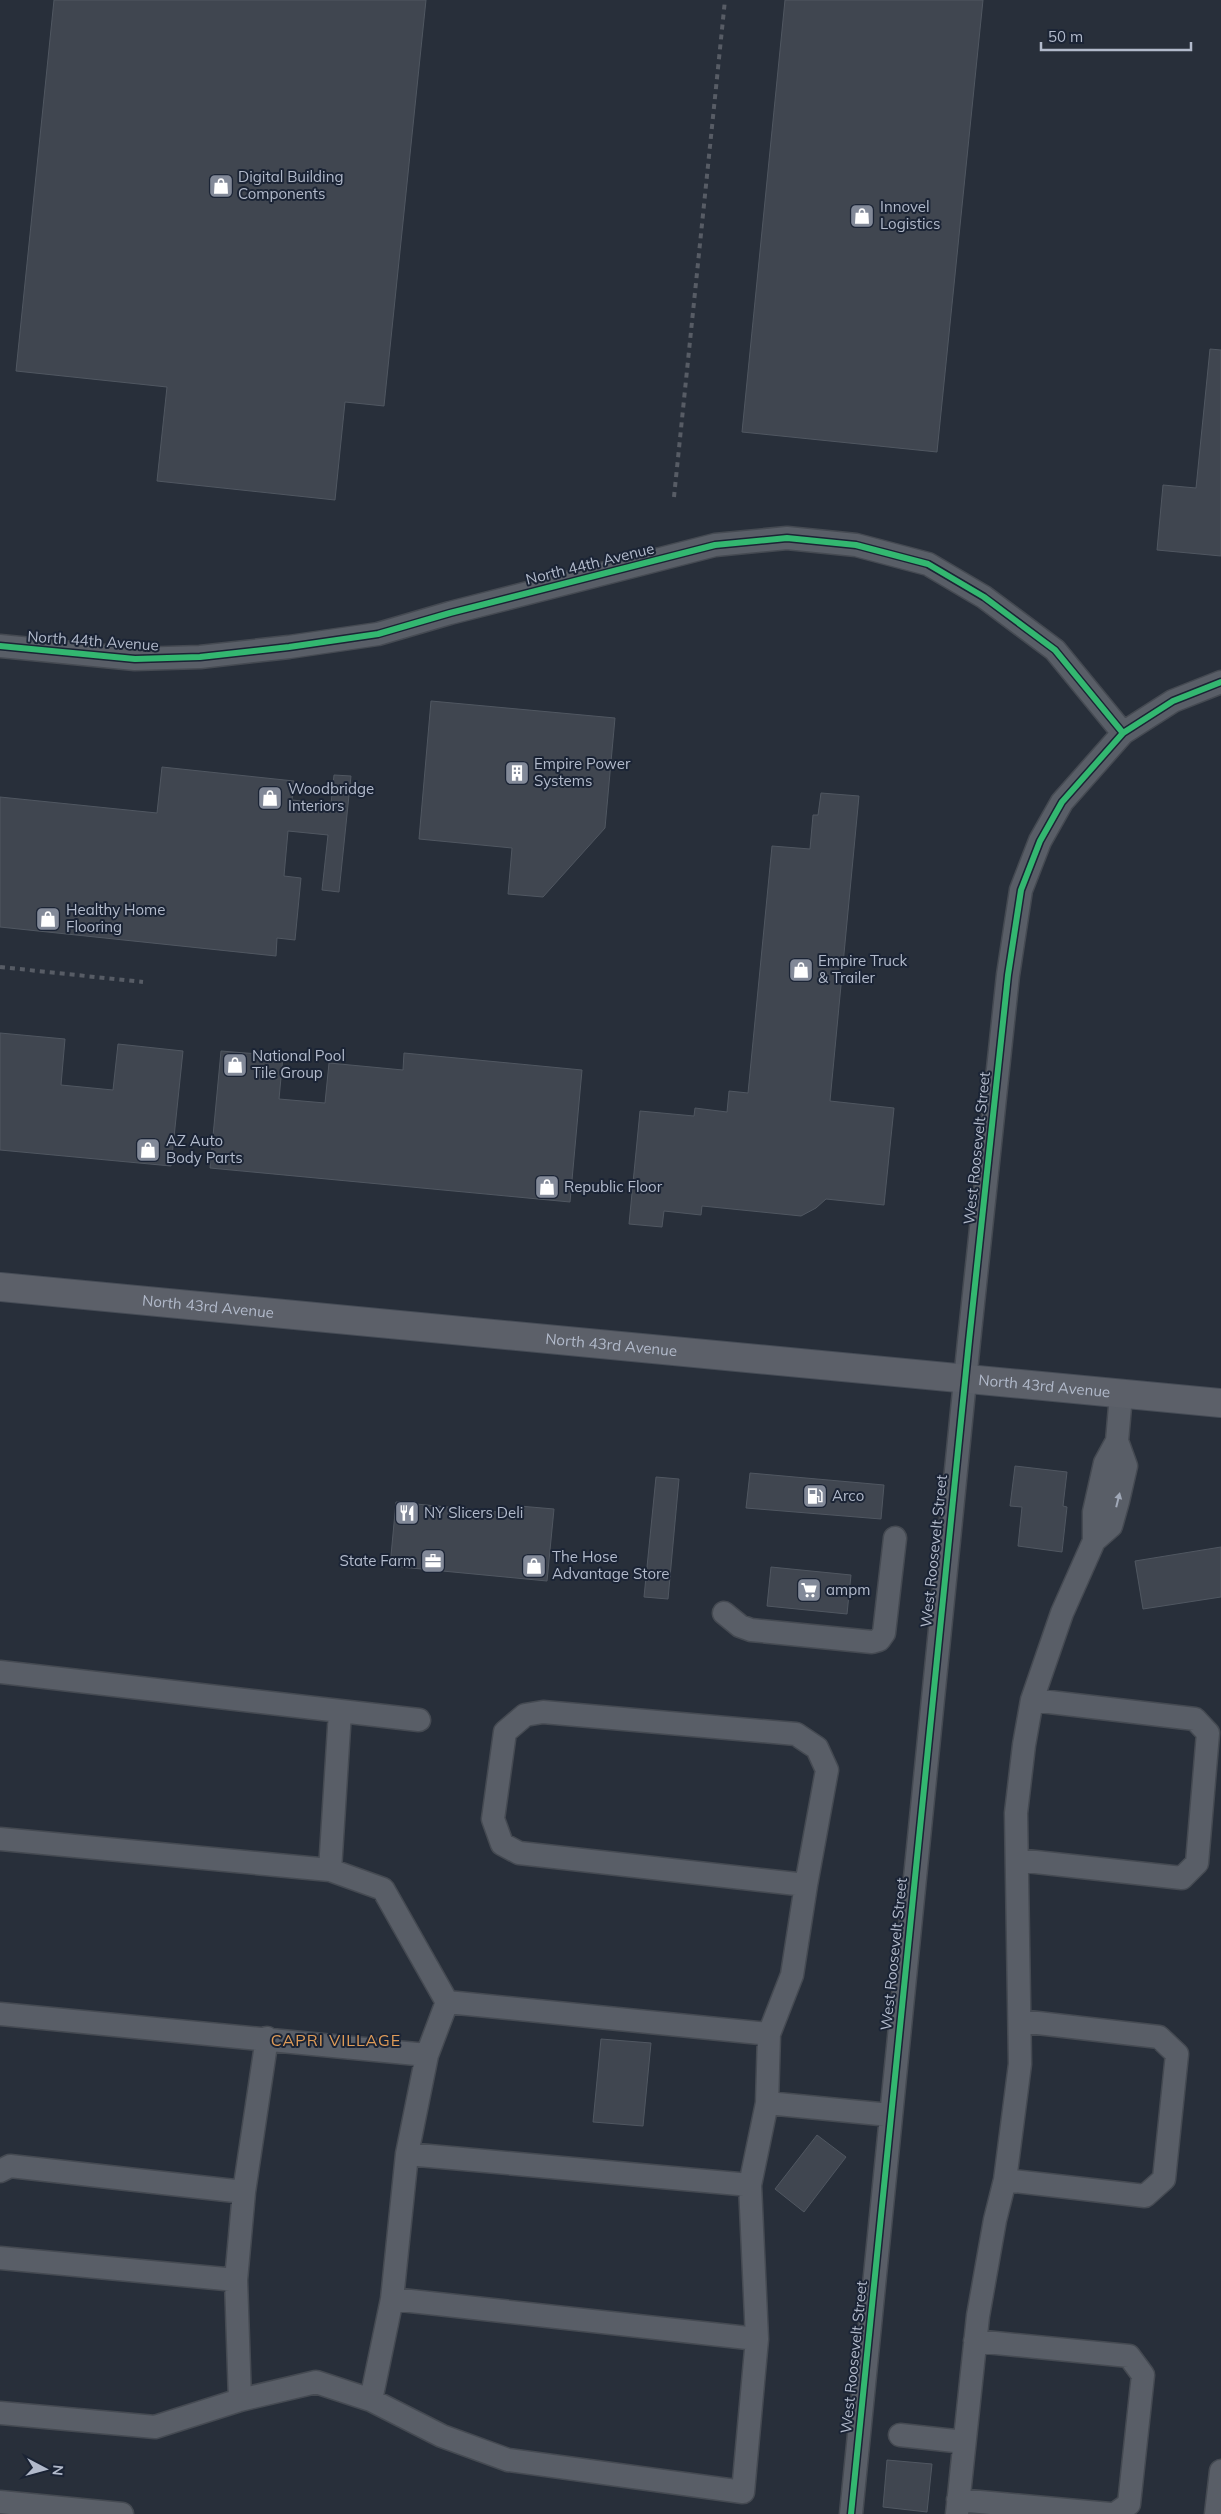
<svg xmlns="http://www.w3.org/2000/svg" width="1221" height="2514" viewBox="0 0 1221 2514" font-family="Mulish,sans-serif">
<style>
.building{fill:#404650;stroke:#505761}
.lines{fill:none;stroke-linecap:round;stroke-linejoin:round}
.minor-casing{stroke:#454a52;stroke-width:25}
.major-casing{stroke:#464c56;stroke-width:30}
.minor{stroke:#595e67;stroke-width:22}
.major{stroke:#5c6069;stroke-width:28}
.rail{stroke:#575c65;stroke-width:4;stroke-dasharray:5 5;stroke-linecap:butt}
.cycleway-casing{stroke:#1b2435;stroke-width:9}
.cycleway{stroke:#33b770;stroke-width:6}
.oneway{fill:#a0a8b7}
.labels{text-anchor:middle;stroke-width:4;stroke-linejoin:round;paint-order:stroke}
.poi-label{font-size:15px;fill:#b2bacb;stroke:#1b2435;text-anchor:start}
.street-label{font-size:15px;fill:#b2bacb;stroke:#1b2435}
.neighbourhood-label{font-size:16px;letter-spacing:1px;fill:#e09c58;stroke:#1b2435}
</style>
<rect width="100%" height="100%" fill="#282f3a"/>
<path class="building" d="M54 0H426L384 406 345 402 335 500 157 481 167 387 16 371Z
M785 0H983L937 452 742 432Z
M1210 349 1221 350V556L1157 550 1163 485 1196 488Z
M431 701 615 718 605 828 543 897 508 894 512 848 419 839Z
M162 767 294 781 292 800 331 804 334 775 351 776 339 892 322 890 328 835 288 831 284 876 301 878 295 940 277 938 276 956 0 927V797L157 813Z
M821 793 859 796 830 1101 894 1108 884 1205 826 1199 816 1208 801 1216 702 1206 701 1215 664 1211 662 1227 629 1224 640 1111 694 1116 695 1108 727 1112 729 1091 748 1093 772 846 810 849 813 815H818Z
M0 1033 65 1039 61 1085 113 1090 118 1044 183 1051 171 1166 0 1150Z
M221 1051 283 1056 279 1099 325 1103 329 1063 403 1070 404 1053 582 1070 570 1202 210 1168Z
M1015 1466 1067 1472 1063 1506 1067 1507 1062 1552 1018 1546 1022 1507 1010 1506Z
M750 1473 884 1485 881 1519 746 1508Z
M656 1477 679 1479 668 1599 644 1597Z
M396 1502 518 1514 519 1506 554 1509 547 1581 390 1566Z
M1221 1547V1597L1143 1609 1135 1561Z
M771 1567 851 1575 847 1614 767 1606Z
M601 2039 651 2043 643 2126 593 2122Z
M817 2135 846 2157 804 2212 775 2189Z
M887 2460 932 2464 927 2512 883 2507Z"/>
<g class="lines">
<defs>
<path id="minor" d="M0 646 135 659 200 657 289 647 378 634 450 613 715 545 787 538 856 545 928 564 984 597 1055 650 1123 733
M1094 1541 1111 1526 1118 1501 1126 1466 1117 1441
M724 1613 740 1626 751 1630 872 1642 879 1640 884 1633 895 1538
M0 1672 419 1720
M543 1712 796 1734 817 1748 827 1770 806 1885 519 1853 502 1844 493 1819 505 1732 525 1715Z
M0 1839 330 1870 383 1889 447 2002 769 2034
M1017 1860 1182 1878 1197 1863 1208 1733 1195 1719 1032 1700
M330 1870 340 1712
M0 2014 427 2055
M767 2103 890 2115
M407 2154 750 2185
M0 2171 10 2166 244 2192
M1005 2180 1145 2196 1164 2179 1177 2054 1159 2037 1020 2021
M0 2258 236 2280
M392 2299 757 2339
M975 2341 1129 2356 1143 2375 1129 2504 1115 2514
M240 2400 236 2280 244 2192 267 2038
M371 2400 392 2299 407 2154 427 2055 447 2002
M0 2413 155 2427 240 2400 316 2382 371 2400 442 2436 508 2460 743 2492 757 2339 750 2185 767 2103 769 2034 792 1975 806 1885
M900 2435 964 2442
M958 2500 1110 2514
M0 2502 122 2514
M851 2514 969 1341 1008 975 1021 890 1040 841 1062 802 1123 733 1173 701 1221 682
M957 2514 978 2316 995 2220 1005 2180 1020 2064 1016 1813 1024 1745 1032 1700 1062 1613 1094 1541V1512L1105 1463 1117 1441 1121 1395
M1216 2514 1221 2471"/>
<g id="major">
<path id="s1" d="M0 1287 1221 1403"/>
</g>
</defs>
<use href="#minor" class="minor-casing"/>
<use href="#major" class="major-casing"/>
<use href="#minor" class="minor"/>
<use href="#major" class="major"/>
<path class="rail" d="M674 497 725 0
M0 967 143 982"/>
<defs>
<path id="cycleway" d="M0 646 135 659 200 657 289 647 378 634 450 613 715 545 787 538 856 545 928 564 984 597 1055 650 1123 733
M851 2514 969 1341 1008 975 1021 890 1040 841 1062 802 1123 733 1173 701 1221 682"/>
</defs>
<use href="#cycleway" class="cycleway-casing"/>
<use href="#cycleway" class="cycleway"/>
</g>
<defs><path id="oneway-solid" d="M-6-.8H1V-3.2L6.5 0L1 3.2V.8H-6Z" transform="scale(1.25)"/></defs>
<use class="oneway" href="#oneway-solid" transform="translate(1118 1500) rotate(-76)"/>
<defs>
<symbol id="shop-square" viewBox="-11 -11 22 22"><rect x="-9" y="-9" width="18" height="18" rx="4" fill="#828998" stroke="#1b2435"/><path d="M-5-2.5h2.3a2.7 3.5 0 0 1 5.4 0H5L5.5 6h-11ZM-1.5-2.5h3a1.5 2.3 0 0 0-3 0Z" fill="#fff"/></symbol>
<symbol id="building-square" viewBox="-11 -11 22 22"><rect x="-9" y="-9" width="18" height="18" rx="4" fill="#828998" stroke="#1b2435"/><path d="M-4-6H4V6H1V3H-1V6H-4ZM-2.5-4.3h1.7v1.8h-1.7ZM.8-4.3h1.7v1.8H.8ZM-2.5-1h1.7V.8h-1.7ZM.8-1h1.7V.8H.8Z" fill="#fff"/></symbol>
<symbol id="fuel-square" viewBox="-11 -11 22 22"><rect x="-9" y="-9" width="18" height="18" rx="4" fill="#828998" stroke="#1b2435"/><path d="M-5.5-6h7V0h2V4h1.3V-2.5L3-4.5l.8-.8L6-3V5H2.5V1h-1V6h-7ZM-4.2-4.7v3.2H.2V-4.7Z" fill="#fff"/></symbol>
<symbol id="restaurant-square" viewBox="-11 -11 22 22"><rect x="-9" y="-9" width="18" height="18" rx="4" fill="#828998" stroke="#1b2435"/><path d="M-5-6h1v4h1v-4h1v4h1v-4h1v5L-1.5 .5V6h-2V.5L-5-1ZM5-6V6H3V1.5H1.5Q1.5-4 5-6Z" fill="#fff"/></symbol>
<symbol id="office-square" viewBox="-11 -11 22 22"><rect x="-9" y="-9" width="18" height="18" rx="4" fill="#828998" stroke="#1b2435"/><path d="M-6-3h4V-5.5h4V-3h4V5H-6ZM-1-4.5V-3h2v-1.5ZM-6 0V1H6V0Z" fill="#fff"/></symbol>
<symbol id="supermarket-square" viewBox="-11 -11 22 22"><rect x="-9" y="-9" width="18" height="18" rx="4" fill="#828998" stroke="#1b2435"/><path d="M-6-5.5h2.5l.6 2H6L4.5 2H-2.5L-4.4-4H-6ZM-1.5 3.2a1.3 1.3 0 1 0 .1 0ZM3 3.2a1.3 1.3 0 1 0 .1 0Z" fill="#fff"/></symbol>
</defs>
<g fill-rule="evenodd">
<use href="#shop-square" x="207" y="172" width="28" height="28"/>
<use href="#shop-square" x="848" y="202" width="28" height="28"/>
<use href="#building-square" x="503" y="759" width="28" height="28"/>
<use href="#shop-square" x="256" y="784" width="28" height="28"/>
<use href="#shop-square" x="34" y="905" width="28" height="28"/>
<use href="#shop-square" x="787" y="956" width="28" height="28"/>
<use href="#shop-square" x="221" y="1051" width="28" height="28"/>
<use href="#shop-square" x="134" y="1136" width="28" height="28"/>
<use href="#shop-square" x="533" y="1173" width="28" height="28"/>
<use href="#fuel-square" x="801" y="1482" width="28" height="28"/>
<use href="#restaurant-square" x="393" y="1499" width="28" height="28"/>
<use href="#office-square" x="419" y="1547" width="28" height="28"/>
<use href="#shop-square" x="520" y="1552" width="28" height="28"/>
<use href="#supermarket-square" x="795" y="1576" width="28" height="28"/>
</g>
<g class="labels">
<g class="poi-label">
<text x="238" y="182">Digital Building<tspan x="238" dy="17">Components</tspan></text>
<text x="880" y="212">Innovel<tspan x="880" dy="17">Logistics</tspan></text>
<text x="534" y="769">Empire Power<tspan x="534" dy="17">Systems</tspan></text>
<text x="288" y="794">Woodbridge<tspan x="288" dy="17">Interiors</tspan></text>
<text x="66" y="915">Healthy Home<tspan x="66" dy="17">Flooring</tspan></text>
<text x="818" y="966">Empire Truck<tspan x="818" dy="17">&amp; Trailer</tspan></text>
<text x="252" y="1061">National Pool<tspan x="252" dy="17">Tile Group</tspan></text>
<text x="166" y="1146">AZ Auto<tspan x="166" dy="17">Body Parts</tspan></text>
<text x="564" y="1192">Republic Floor</text>
<text x="832" y="1501">Arco</text>
<text x="424" y="1518">NY Slicers Deli</text>
<text x="552" y="1562">The Hose<tspan x="552" dy="17">Advantage Store</tspan></text>
<text x="416" y="1566" text-anchor="end">State Farm</text>
<text x="826" y="1595">ampm</text>
</g>
<g class="street-label">
<text transform="translate(590 564) rotate(-14)" y="5">North 44th Avenue</text>
<text transform="translate(93 641) rotate(4)" y="5">North 44th Avenue</text>
<text transform="translate(977 1148) rotate(-84)" y="5">West Roosevelt Street</text>
<text dy="5" stroke="none"><textPath href="#s1" startOffset="209">North 43rd Avenue</textPath></text>
<text dy="5" stroke="none"><textPath href="#s1" startOffset="614">North 43rd Avenue</textPath></text>
<text dy="5" stroke="none"><textPath href="#s1" startOffset="1049">North 43rd Avenue</textPath></text>
<text transform="translate(934 1551) rotate(-84)" y="5">West Roosevelt Street</text>
<text transform="translate(894 1954) rotate(-84)" y="5">West Roosevelt Street</text>
<text transform="translate(854 2357) rotate(-84)" y="5">West Roosevelt Street</text>
</g>
<g class="neighbourhood-label">
<text x="336" y="2046">CAPRI VILLAGE</text>
</g>
</g>
<g transform="translate(45 2469) rotate(96)" stroke="#1b2435" stroke-width="4" paint-order="stroke">
<path d="M0-4L9 19L0 12L-9 19Z" fill="#b2bacb"/>
<text y="-8" font-size="14" font-weight="bold" text-anchor="middle" fill="#b2bacb">N</text>
</g>
<path d="M1041 42v8h150v-8" fill="none" stroke="#b2bacb" stroke-width="2.5"/>
<text x="1048" y="42" font-size="15" fill="#b2bacb" stroke="#1b2435" stroke-width="4" paint-order="stroke">50 m</text>
</svg>
